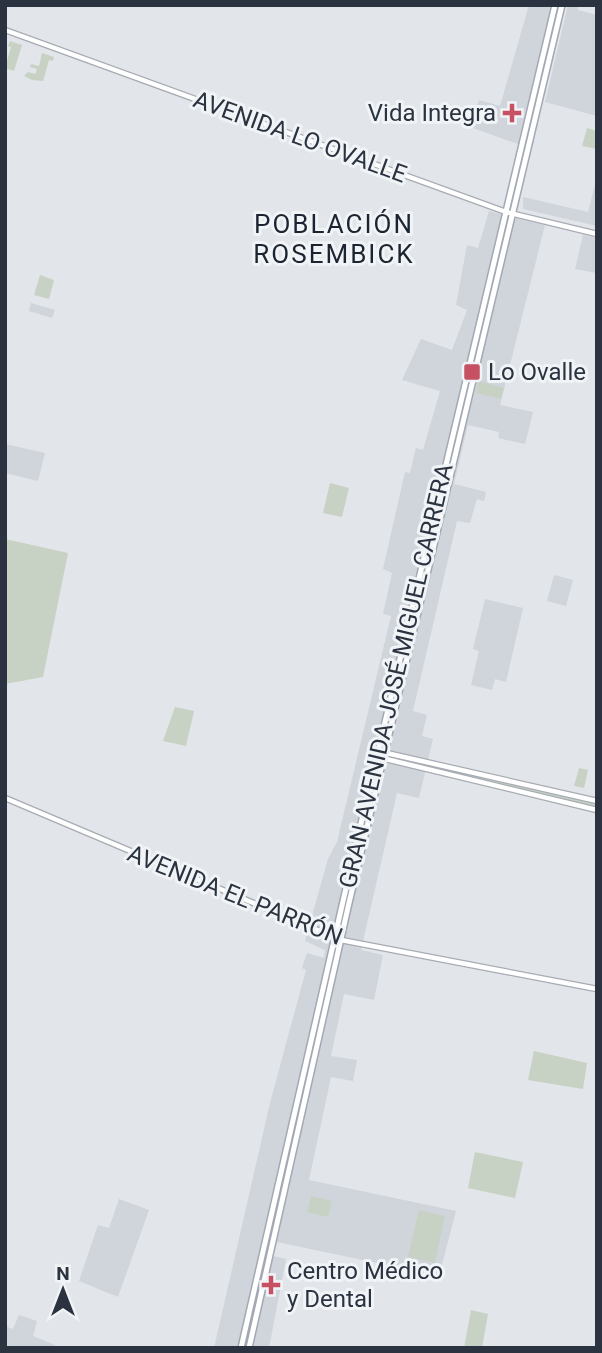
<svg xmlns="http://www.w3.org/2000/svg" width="602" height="1353" viewBox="0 0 602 1353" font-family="Roboto,sans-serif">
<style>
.built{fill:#d0d4db}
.green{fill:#c8d2c4}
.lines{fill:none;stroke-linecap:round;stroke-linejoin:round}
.secondary-casing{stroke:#a7acb3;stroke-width:7}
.primary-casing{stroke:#a2a9b4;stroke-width:8}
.secondary{stroke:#fff;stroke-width:4.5}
.primary{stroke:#fff;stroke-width:5}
.poi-dot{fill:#c55163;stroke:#f1f4f7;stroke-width:2.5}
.labels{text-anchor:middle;stroke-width:6;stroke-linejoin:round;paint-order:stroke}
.poi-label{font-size:24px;fill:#2b3340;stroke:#f1f4f7;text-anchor:start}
.street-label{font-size:24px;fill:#2b3340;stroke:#f1f4f7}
.neighbourhood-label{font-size:26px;letter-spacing:2px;fill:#1d2431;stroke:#f1f4f7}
</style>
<rect width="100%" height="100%" fill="#e2e5e9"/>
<path class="built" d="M529 5H551L518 144 470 127 479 100 500 106Z
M568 5H578V10L597 15V116L545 102Z
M597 177V226L523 209V197L588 212Z
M489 211 545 225 500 405 533 412 525 444 498 438 499 432 468 425 454 484 486 492 484 501 477 499 470 523 457 521 413 711 427 715 422 736 433 739 419 798 397 793 361 950 383 955 374 1000 344 994 331 1056 357 1060 353 1081 331 1077 309 1180 456 1211 439 1276 277 1242 273 1256 286 1259 269 1348H214L270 1103 306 970 302 968 307 953 324 958 325 950 305 941 328 859 337 842 391 616 383 614 392 573 383 569 405 472 410 473 416 448 423 450 440 391 402 380 421 339 452 350 467 310 456 305 467 245 478 248Z
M583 235 597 238V273L575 269Z
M31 303 55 310 52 318 29 311Z
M5 444 45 453 38 481 5 473Z
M554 575 573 580 566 606 547 601Z
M485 599 523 608 506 682 495 679 492 690 471 685 479 651 473 649Z
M119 1199 149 1210 118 1297 79 1281 98 1225 109 1228Z
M19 1315 37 1321 33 1336 55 1345 54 1348H5V1326L13 1329Z"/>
<path class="green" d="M10 41 22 45 14 71 5 68 11 47 8 46Z
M42 53 54 57 53 61 49 60 43 81 32 80 24 76 28 72 35 74 37 69 30 67 31 64 39 66Z
M587 128 597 131V149L582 146Z
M40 275 54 280 49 299 34 295Z
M478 381 504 388 501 399 476 393Z
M330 483 349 488 342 517 323 513Z
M5 539 68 553 43 677 5 684Z
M175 707 194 711 186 746 163 741Z
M387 754 597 803V808L386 758Z
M579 768 588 770 584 788 574 786Z
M534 1051 587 1063 583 1089 528 1080Z
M475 1152 523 1162 515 1198 468 1188Z
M311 1196 332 1201 328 1217 307 1212Z
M419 1210 445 1216 435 1263 408 1257Z
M471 1310 488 1314 482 1348H464Z"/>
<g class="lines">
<defs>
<path id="secondary" d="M5 30 506 212 597 234
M378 752 383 758 390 760 597 810
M382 752 597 801
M5 798 341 940 597 989"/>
<path id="primary" d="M241 1348 354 853 555 5
M249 1348 349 903 562 5"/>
</defs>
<use href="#secondary" class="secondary-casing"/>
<use href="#primary" class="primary-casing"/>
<use href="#secondary" class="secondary"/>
<use href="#primary" class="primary"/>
</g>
<g class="poi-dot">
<path d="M508.5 102.5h7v7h7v7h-7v7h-7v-7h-7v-7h7z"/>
<rect x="463" y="363" width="18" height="18" rx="3.5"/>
<path d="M267.5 1274.5h7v7h7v7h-7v7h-7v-7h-7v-7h7z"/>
</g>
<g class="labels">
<g class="poi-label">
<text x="496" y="121" text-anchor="end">Vida Integra</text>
<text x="488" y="380">Lo Ovalle</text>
<text x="287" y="1279">Centro Médico<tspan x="287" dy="28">y Dental</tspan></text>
</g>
<g class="street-label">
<text transform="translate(300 137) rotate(20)" y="8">AVENIDA LO OVALLE</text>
<text transform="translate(396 676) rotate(-77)" y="8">GRAN AVENIDA JOSÉ MIGUEL CARRERA</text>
<text transform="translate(235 895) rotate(22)" y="8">AVENIDA EL PARRÓN</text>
</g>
<g class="neighbourhood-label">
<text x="334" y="233">POBLACIÓN<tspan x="334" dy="30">ROSEMBICK</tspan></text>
</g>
</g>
<rect width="602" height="1353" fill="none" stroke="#2b3340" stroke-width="14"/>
<g transform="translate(63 1290)" stroke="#f1f4f7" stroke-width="5" paint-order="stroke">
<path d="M0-5L12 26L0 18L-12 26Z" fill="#2b3340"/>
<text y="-10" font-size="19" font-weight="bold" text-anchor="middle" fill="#2b3340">N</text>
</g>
</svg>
